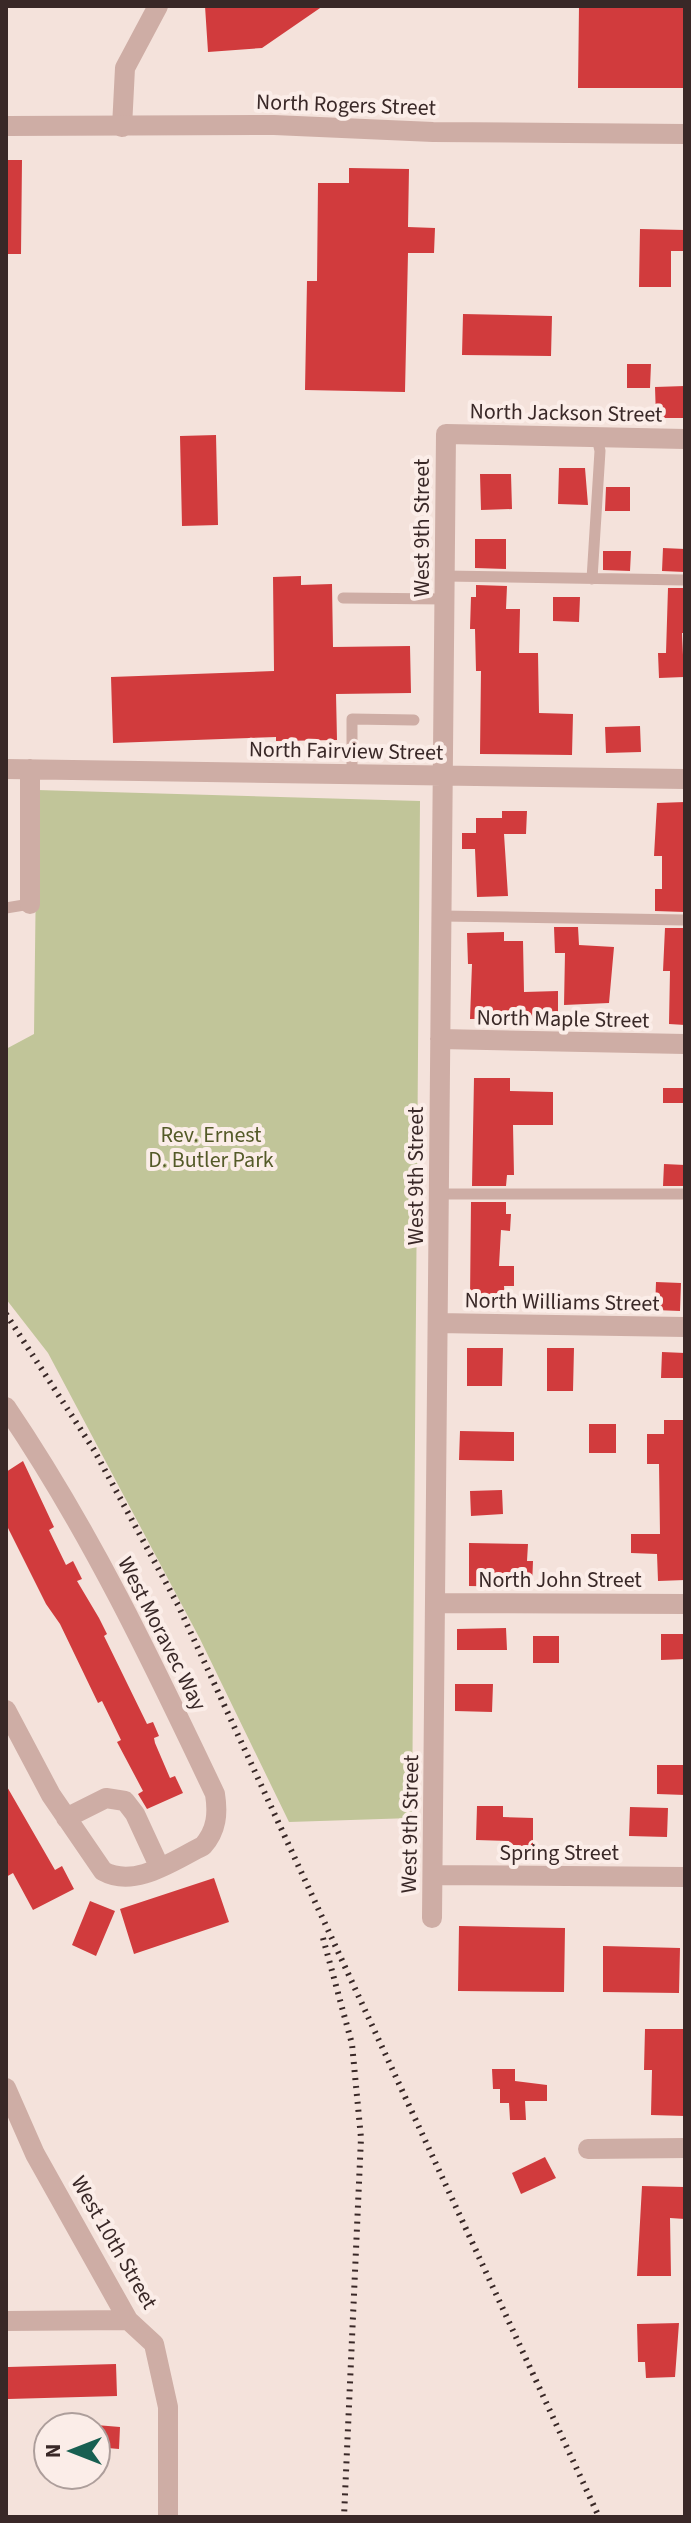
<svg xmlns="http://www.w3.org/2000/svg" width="691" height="2523" viewBox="0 0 691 2523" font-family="'Source Sans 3',sans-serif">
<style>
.green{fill:#c1c599}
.building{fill:#d13b3d}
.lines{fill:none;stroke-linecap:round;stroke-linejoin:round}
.service{stroke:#ceada5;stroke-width:11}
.minor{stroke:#ceada5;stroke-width:20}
.tertiary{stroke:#ceada5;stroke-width:20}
.rail{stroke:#392827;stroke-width:6;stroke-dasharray:2 6;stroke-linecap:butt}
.labels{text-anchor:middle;stroke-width:8;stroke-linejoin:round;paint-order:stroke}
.street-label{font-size:22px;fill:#392827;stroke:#fbede8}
.park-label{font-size:22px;fill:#545a28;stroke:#fbede8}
</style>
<rect width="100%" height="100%" fill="#f4e2db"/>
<path class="green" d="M37 790 420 801 412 1818 289 1822 200 1639 48 1353 6 1299V1049L34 1034Z"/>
<path class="building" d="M205 6H323L262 48 208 52Z
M579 6H685V88H578Z
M6 160H22L21 254H6Z
M349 168 409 169 408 227 435 228 434 253H408L405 392 305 390 307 281H317L318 183H349Z
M640 229 685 230V251H671V287H639Z
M463 314 552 316 551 356 462 355Z
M627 364H651L650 388H627Z
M685 386V418H656L655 387Z
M216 435 218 525 182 526 180 436Z
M559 468H585L588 505 558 504Z
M480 474H511L512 509 481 510Z
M606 487H630V511H605Z
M475 539H506V569L475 568Z
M663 548 685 549V572L662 571Z
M603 551H631L630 571 603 570Z
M301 576V585L332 584 333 647 410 646 411 693 336 694 337 740 276 741V737L113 743 111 677 274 671 273 577Z
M476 585 507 586 506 609H520L519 653H538L539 713 573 714 572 755 480 754 481 671H476L475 629H470L471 597H476Z
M668 588H685V633H682L684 677 659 678 658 653H666Z
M553 597H580L579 622 553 621Z
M640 726 641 752 606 753 605 727Z
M685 802V912L655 911V889H662V856H654L657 803Z
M502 811H527L526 834H504L508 896 477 897 475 849H462V833H476V818H502Z
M554 927H578L579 945 614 947 609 1003 564 1005 565 953H555Z
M665 928H685V1025L669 1024 670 971H663Z
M504 932V941H523L524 992 558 991V1018L470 1019 472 964H468L467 933Z
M474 1078H510V1091L553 1092V1125H513L514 1175H507L506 1186H472Z
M663 1088H685V1103H663Z
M664 1164 685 1165V1186H663Z
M471 1202H506V1214H511L510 1231 501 1230 499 1266H514V1286H504L505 1300H470Z
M656 1282 681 1283 680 1311 655 1310Z
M467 1348H503L502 1386H467Z
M547 1348H574L573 1391H547Z
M662 1352 685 1353V1378H661Z
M664 1420H685V1580L658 1581 657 1554 631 1553V1534H660L659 1464H647V1434H664Z
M589 1424H616V1453H589Z
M460 1431 514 1432V1461L459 1460Z
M23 1461 54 1527 49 1530 66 1565 73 1561 82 1579 77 1581 99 1618 107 1634 104 1636 147 1724 153 1722 159 1736 154 1738 155 1743 170 1778 175 1776 183 1793 147 1809 138 1794 143 1791 117 1742 121 1740 102 1701 98 1703 60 1624 46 1604 6 1524V1472Z
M502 1490 503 1514 471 1516 470 1491Z
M469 1543 528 1544 527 1561H533L532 1587 469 1586Z
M506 1628 507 1650H457V1629Z
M661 1634H685V1659L661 1660Z
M533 1636H559V1663H533Z
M455 1684H493L492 1712 455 1711Z
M657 1765H685V1795L657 1794Z
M6 1785 55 1870 62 1866 74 1889 33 1910 13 1873 6 1877Z
M477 1806H503V1817L533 1818V1847H508L509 1841 476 1840Z
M630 1807 668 1808 667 1837 629 1836Z
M214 1878 229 1922 134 1954 120 1909Z
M90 1901 115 1911 96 1956 72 1945Z
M459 1926 565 1928 564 1992 458 1991Z
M603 1946 680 1948 679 1993 603 1992Z
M645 2029H685V2116L651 2115 652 2070H644Z
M492 2069H515V2081L547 2085V2101H525L526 2120H510L509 2103H500V2089H493Z
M545 2157 556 2178 521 2194 512 2173Z
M642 2186 685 2187V2219L670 2218 671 2276H637Z
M679 2323 675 2377 646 2378 645 2362H638L637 2324Z
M116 2364 117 2396 8 2399V2367Z
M96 2425 120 2427 119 2449 96 2447Z"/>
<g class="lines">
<path class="service" d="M445 576 685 580
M592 579 600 451 597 437
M343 598 445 599
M352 774V719L414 720
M6 908 30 904
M442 916 685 920
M439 1194H685"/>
<path class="minor" d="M122 127 125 68 158 6
M6 769 685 779
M30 769V904
M440 1039 685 1044
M438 1323 685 1327
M6 1407C89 1529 152 1661 215 1794 218 1813 217 1830 203 1846 174 1860 135 1889 103 1871L51 1795 6 1710
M435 1603 685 1604
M66 1818 106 1798 125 1801 135 1814 159 1866
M433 1875 685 1877
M432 1918 446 434 685 439
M6 2088 35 2154 128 2320 154 2344 168 2407V2517
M588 2149 685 2148
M6 2321 128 2320"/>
<path class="tertiary" d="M6 126 274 125 433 132 685 134"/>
<path class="rail" d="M6 1314 94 1450 178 1605 599 2517
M323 1938 352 2044 361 2138 344 2517"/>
</g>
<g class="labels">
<g class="street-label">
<text transform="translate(346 104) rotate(2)" y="8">North Rogers Street</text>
<text transform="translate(566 412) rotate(1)" y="8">North Jackson Street</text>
<text transform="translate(421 528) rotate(-90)" y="8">West 9th Street</text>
<text transform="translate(346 750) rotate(1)" y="8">North Fairview Street</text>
<text transform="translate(563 1018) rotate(1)" y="8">North Maple Street</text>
<text transform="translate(415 1176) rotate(-90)" y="8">West 9th Street</text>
<text transform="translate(562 1301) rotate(1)" y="8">North Williams Street</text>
<text x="560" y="1587">North John Street</text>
<text transform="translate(163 1633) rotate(63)" y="8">West Moravec Way</text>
<text transform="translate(409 1824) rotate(-89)" y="8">West 9th Street</text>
<text x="559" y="1860">Spring Street</text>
<text transform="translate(115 2242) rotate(60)" y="8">West 10th Street</text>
</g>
<g class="park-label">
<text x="211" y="1142">Rev. Ernest<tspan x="211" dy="25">D. Butler Park</tspan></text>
</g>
</g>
<rect width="691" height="2523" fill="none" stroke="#392827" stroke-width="16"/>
<g transform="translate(72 2451) rotate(270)"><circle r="38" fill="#fbede8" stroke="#ad9e9b" stroke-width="2"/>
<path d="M0-6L14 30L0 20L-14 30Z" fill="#185f51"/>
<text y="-12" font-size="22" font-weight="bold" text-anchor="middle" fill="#392827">N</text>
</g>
</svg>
